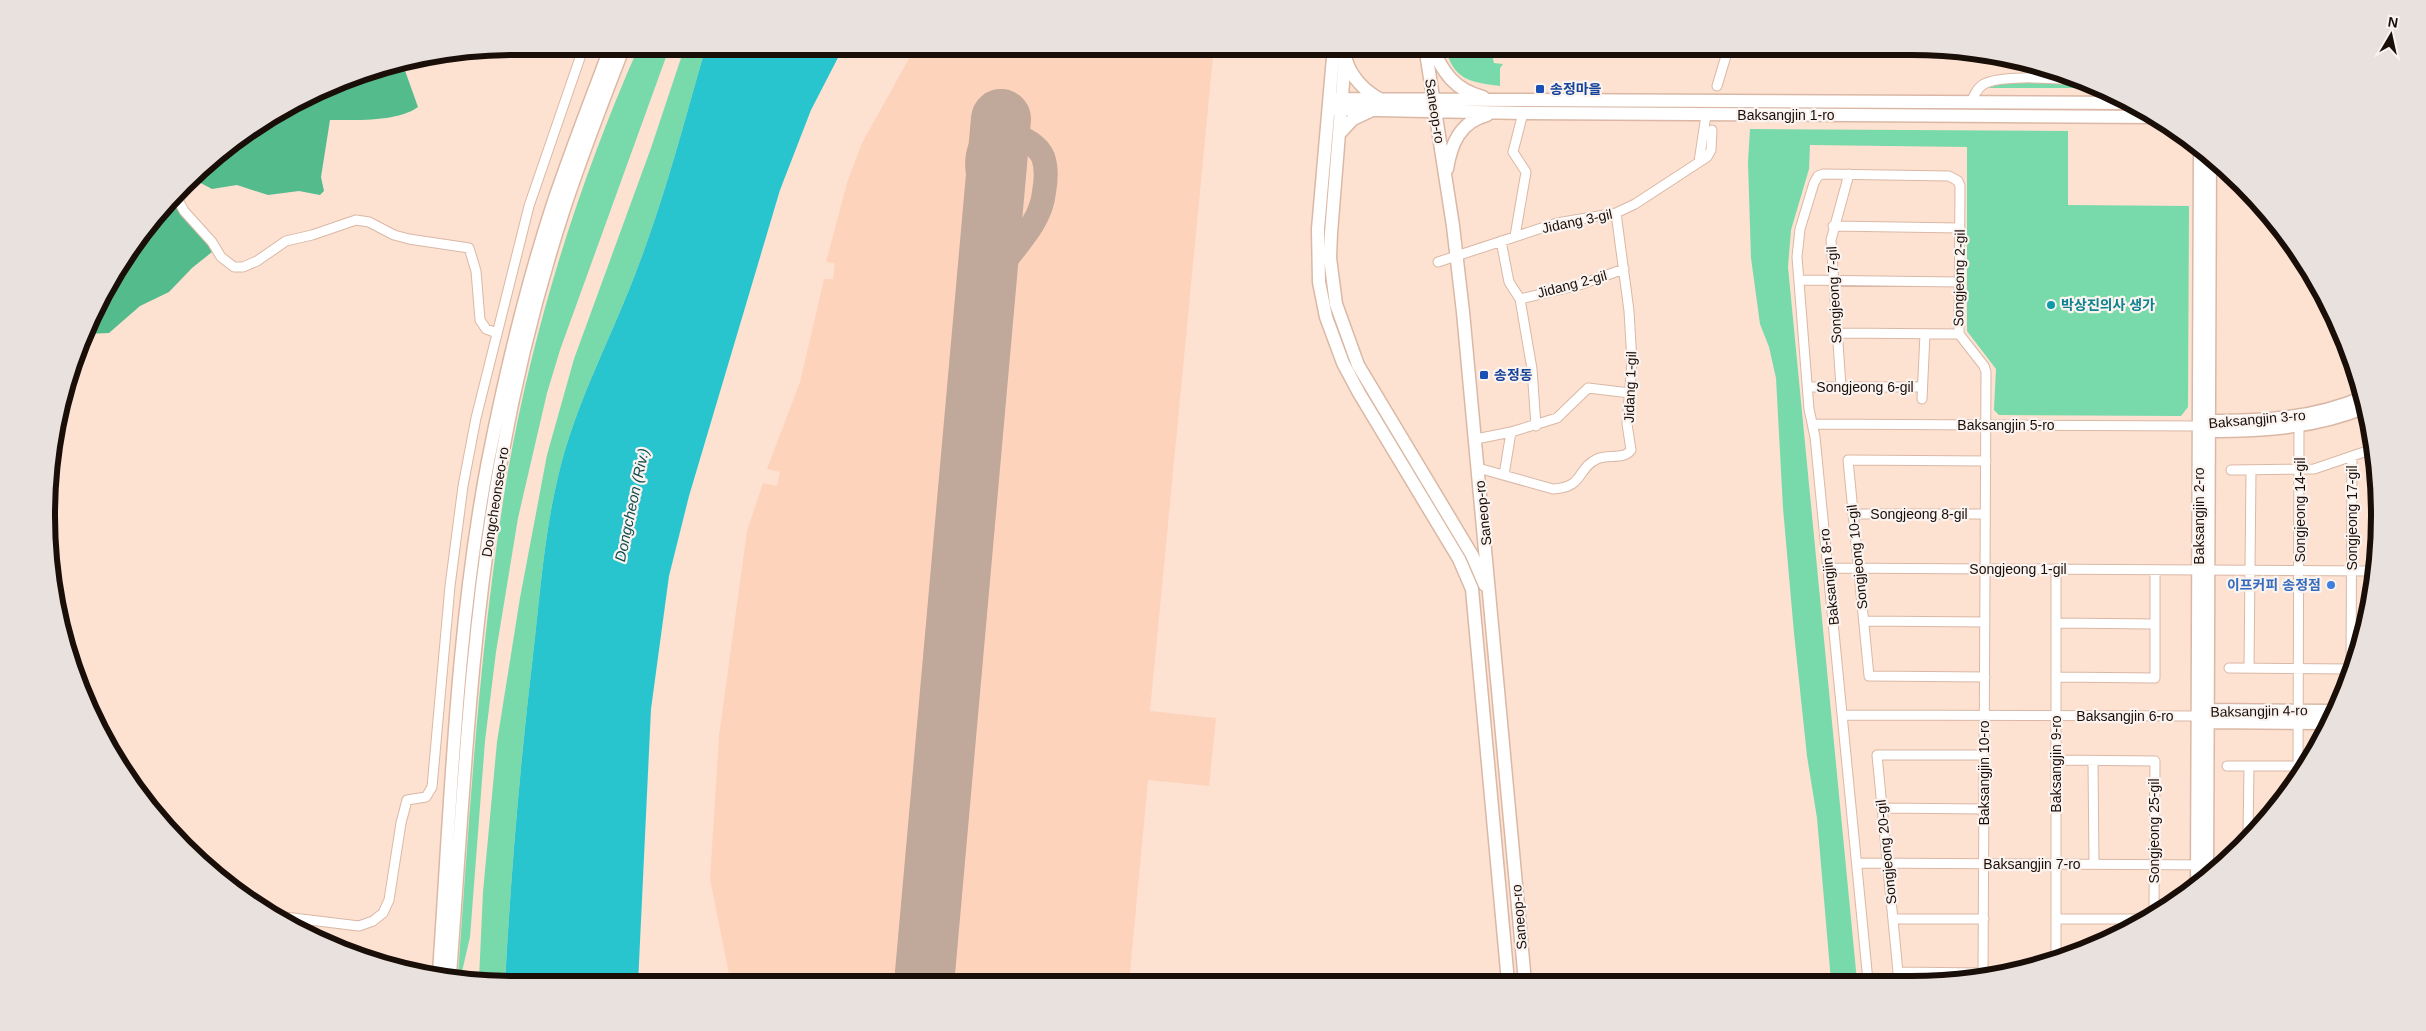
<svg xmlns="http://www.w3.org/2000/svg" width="2426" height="1031" viewBox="0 0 2426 1031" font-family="Arial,'Noto Sans KR',sans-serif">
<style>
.built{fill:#fed3bb}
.green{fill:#78daaa}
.forest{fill:#54bc8c}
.water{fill:#28c5ce}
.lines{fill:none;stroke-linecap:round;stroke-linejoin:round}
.taxiway{stroke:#c0a89a;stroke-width:24}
.runway{stroke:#c0a89a;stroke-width:60}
.street-casing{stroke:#dab8a5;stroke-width:11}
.secondary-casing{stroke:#dab8a5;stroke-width:15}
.street{stroke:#fff;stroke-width:9}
.secondary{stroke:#fff;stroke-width:12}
.transit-dot{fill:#1a4fb4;stroke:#faf3ef;stroke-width:2}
.culture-dot{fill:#0f9aa8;stroke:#faf3ef;stroke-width:2}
.shop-dot{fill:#3f7fe0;stroke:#faf3ef;stroke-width:2}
.labels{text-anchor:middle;stroke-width:4.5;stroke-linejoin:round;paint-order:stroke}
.transit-label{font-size:14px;font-weight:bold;fill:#164399;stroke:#faf3ef;text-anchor:start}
.street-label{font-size:14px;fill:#1a0e08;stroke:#faf3ef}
.culture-label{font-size:14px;font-weight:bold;fill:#0d838f;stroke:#faf3ef;text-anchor:start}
.shop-label{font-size:14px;font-weight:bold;fill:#366cbe;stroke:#faf3ef;text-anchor:end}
.water-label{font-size:15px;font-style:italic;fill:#0b4c4f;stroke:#faf3ef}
.rim{fill:none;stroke:#1a0e08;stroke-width:6}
</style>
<rect width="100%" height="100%" fill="#fde1d1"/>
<path class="built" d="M916 46H1214L1150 711 1216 718 1209 786 1148 780 1129 983 731 984 710 879 719 736 747 531 763 483 777 486 780 472 767 469 800 382 824 279H833L835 263 826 262 847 183 862 143Z"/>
<path class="green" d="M639 46H670L560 350 547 393 518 518 496 652 485 741 470 937 461 976 458 975C470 807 480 637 508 471 534 324 579 182 639 46Z
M685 46H706C685 119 666 193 639 264 613 335 575 403 558 477 544 535 540 595 533 655 520 764 511 873 505 983L479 979 483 892 497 742 520 598 547 455 574 359 651 148Z
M1445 46H1490L1494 63 1503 64 1500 68V86C1469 82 1453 80 1445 46Z
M2043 82 2087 83 2099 88H1988L2004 83Z
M1750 129 2068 131V205L2189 206 2188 407 2181 416 1999 415 1994 410 1996 369 1967 331V147L1810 145 1809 169 1791 230 1788 267 1857 981H1831L1817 818 1807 756 1794 633 1783 508 1776 378 1769 347 1760 324 1751 258 1748 162Z"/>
<path class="forest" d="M403 65 418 107C398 122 355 120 330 120L321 177 324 191 320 195 299 191 268 195 237 185 212 189 193 179 206 163 281 109 364 71Z
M175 201 212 248V252L192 268 169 292 140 306 109 333 85 334 109 281Z"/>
<path class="water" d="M706 46H844L811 110 780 190 689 496 669 576 651 709 638 984 505 983C511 873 520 764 533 655 540 595 544 535 558 477 575 403 613 335 639 264 666 193 685 119 706 46Z"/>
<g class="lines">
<path class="taxiway" d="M984 313C987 299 989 286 997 273 1013 247 1041 224 1044 192 1046 181 1047 168 1043 157 1034 136 991 122 980 148 972 168 983 188 986 208 988 223 988 238 989 253"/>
<path class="runway" d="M924 984 1001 119"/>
<defs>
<path id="street" d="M1717 86 1729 46
M1971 103C1974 95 1977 88 1984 84 2002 74 2059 79 2081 80
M1699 162 1706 115
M177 198 184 211 212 242 221 257 234 267H243L257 261 286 241 312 235 356 220 369 222 394 235 409 239 469 248 476 271 480 320 486 329 497 333
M1833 226 1960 228
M1515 236 1526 172 1513 152 1523 113
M1501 241 1509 282 1520 299
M1438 262 1557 223 1616 213 1635 204 1707 157 1711 150 1712 130
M1799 280 1959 282
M1837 333 1959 334
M1808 387H1922
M1841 387 1831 240 1849 174
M1922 399 1925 334
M1813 424 2199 426
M1536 426 1532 369 1520 299 1579 285 1624 269
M1476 439 1511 432 1557 418 1588 388 1630 393
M1478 468 1553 489C1585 487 1576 469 1597 459 1608 454 1624 460 1631 450L1627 424 1632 362 1629 311 1616 213
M2231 470 2314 469 2373 449
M1504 475 1511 432
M1853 514H1985
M1828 568 2376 571
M1864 621 1985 622
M2056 623 2155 624
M2229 668 2354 669
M2249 668 2251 470
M2351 669 2352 457
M1985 677 1869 676 1848 460 1986 461
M2056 677 2155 678V570
M1842 715 2198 716
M2056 760 2155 761 2154 909
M2093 761 2094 864
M2227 766H2306
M2298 779 2299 422
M1882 808 1984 809
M2248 836 2249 766
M1857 863 2223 865
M285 917 359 926 373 921 383 913 389 900 401 823 407 800 426 797 432 787 450 586 463 486 476 418 529 206 584 46
M1893 919H1984
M2056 919H2138
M2056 958V569
M1983 973 1898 972 1877 755H1984
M1868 981 1815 437 1809 409 1797 257 1800 229 1814 183 1818 176 1823 174 1949 176 1958 181 1960 186 1959 334 1984 366 1986 372 1983 978"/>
<path id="secondary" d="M1334 46 1318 229 1319 282 1326 317 1343 363 1359 393 1459 559 1472 589 1508 982
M1346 46 1331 233 1330 258 1336 304 1358 365 1472 555 1485 585
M1425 46 1453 226 1463 312 1525 982
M1431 46C1443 72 1454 90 1483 97
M1346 60C1351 77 1366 93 1382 100
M1330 99 2133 103
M1329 109 1523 113 2156 117
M1339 134 1353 119 1370 111
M1447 169C1451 144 1460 122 1487 115
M2201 425 2209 421C2263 421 2313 419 2364 397
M2201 427 2209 431C2263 431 2315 428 2366 407
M2200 715 2207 710 2333 711
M2200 718 2207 722 2327 723
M2207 877 2210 155
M2197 882 2200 149
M439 972C451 802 456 629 488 461 505 375 525 290 552 207 570 153 591 100 611 46
M450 974C463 804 470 634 500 466 515 381 536 295 563 212 581 156 603 101 624 46"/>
</defs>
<use href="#street" class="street-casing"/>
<use href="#secondary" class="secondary-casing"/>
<use href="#street" class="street"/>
<use href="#secondary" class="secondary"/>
</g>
<g class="transit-dot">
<rect x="1535" y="84" width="10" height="10" rx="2.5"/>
<rect x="1479" y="370" width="10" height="10" rx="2.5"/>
</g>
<circle class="culture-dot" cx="2051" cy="305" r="5"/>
<circle class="shop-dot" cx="2331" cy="585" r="5"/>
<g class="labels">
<g class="transit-label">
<text x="1550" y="94">송정마을</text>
<text x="1494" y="380">송정동</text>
</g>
<g class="street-label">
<text transform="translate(1435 111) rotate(81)" y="5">Saneop-ro</text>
<text x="1786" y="120">Baksangjin 1-ro</text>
<text transform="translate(1577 221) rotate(-12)" y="5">Jidang 3-gil</text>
<text transform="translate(1959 278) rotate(-89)" y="5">Songjeong 2-gil</text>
<text transform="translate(1572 284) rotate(-15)" y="5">Jidang 2-gil</text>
<text transform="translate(1834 295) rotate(-93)" y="5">Songjeong 7-gil</text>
<text transform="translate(1630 387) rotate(-88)" y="5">Jidang 1-gil</text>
<text x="1865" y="392">Songjeong 6-gil</text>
<text transform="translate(2257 419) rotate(-5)" y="5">Baksangjin 3-ro</text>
<text x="2006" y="430">Baksangjin 5-ro</text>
<text transform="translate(495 502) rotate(-81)" y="5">Dongcheonseo-ro</text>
<text transform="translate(2300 510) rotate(-90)" y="5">Songjeong 14-gil</text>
<text transform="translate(1483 513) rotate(-96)" y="5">Saneop-ro</text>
<text x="1919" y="519">Songjeong 8-gil</text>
<text transform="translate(2199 516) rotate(-90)" y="5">Baksangjin 2-ro</text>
<text transform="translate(2352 518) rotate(-90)" y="5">Songjeong 17-gil</text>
<text transform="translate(1857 557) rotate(-96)" y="5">Songjeong 10-gil</text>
<text x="2018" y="574">Songjeong 1-gil</text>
<text transform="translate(1829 577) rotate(-96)" y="5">Baksangjin 8-ro</text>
<text transform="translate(2259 711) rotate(-1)" y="5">Baksangjin 4-ro</text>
<text x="2125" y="721">Baksangjin 6-ro</text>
<text transform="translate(2056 764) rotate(-90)" y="5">Baksangjin 9-ro</text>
<text transform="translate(1984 773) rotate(-90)" y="5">Baksangjin 10-ro</text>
<text transform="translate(2154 831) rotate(-90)" y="5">Songjeong 25-gil</text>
<text transform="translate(1886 852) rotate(-96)" y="5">Songjeong 20-gil</text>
<text x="2032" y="869">Baksangjin 7-ro</text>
<text transform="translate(1519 917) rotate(-95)" y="5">Saneop-ro</text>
</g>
<g class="culture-label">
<text x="2061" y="310">박상진의사 생가</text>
</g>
<g class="shop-label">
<text x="2321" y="590">이프커피 송정점</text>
</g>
<g class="water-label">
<text transform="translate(632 505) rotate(-78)" y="5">Dongcheon (Riv.)</text>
</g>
</g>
<path d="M0 0H2426V1031H0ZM515 55H1911A460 460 0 0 1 2371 515V516A460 460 0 0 1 1911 976H515A460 460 0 0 1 55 516V515A460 460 0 0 1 515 55Z" fill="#e8e1dd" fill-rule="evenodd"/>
<path class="rim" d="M515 55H1911A460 460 0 0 1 2371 515V516A460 460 0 0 1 1911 976H515A460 460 0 0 1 55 516V515A460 460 0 0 1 515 55Z"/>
<g transform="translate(2391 35) rotate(9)" stroke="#faf3ef" stroke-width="4" paint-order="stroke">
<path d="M0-4L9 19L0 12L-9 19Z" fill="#1a0e08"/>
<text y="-8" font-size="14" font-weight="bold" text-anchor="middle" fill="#1a0e08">N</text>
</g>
</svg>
